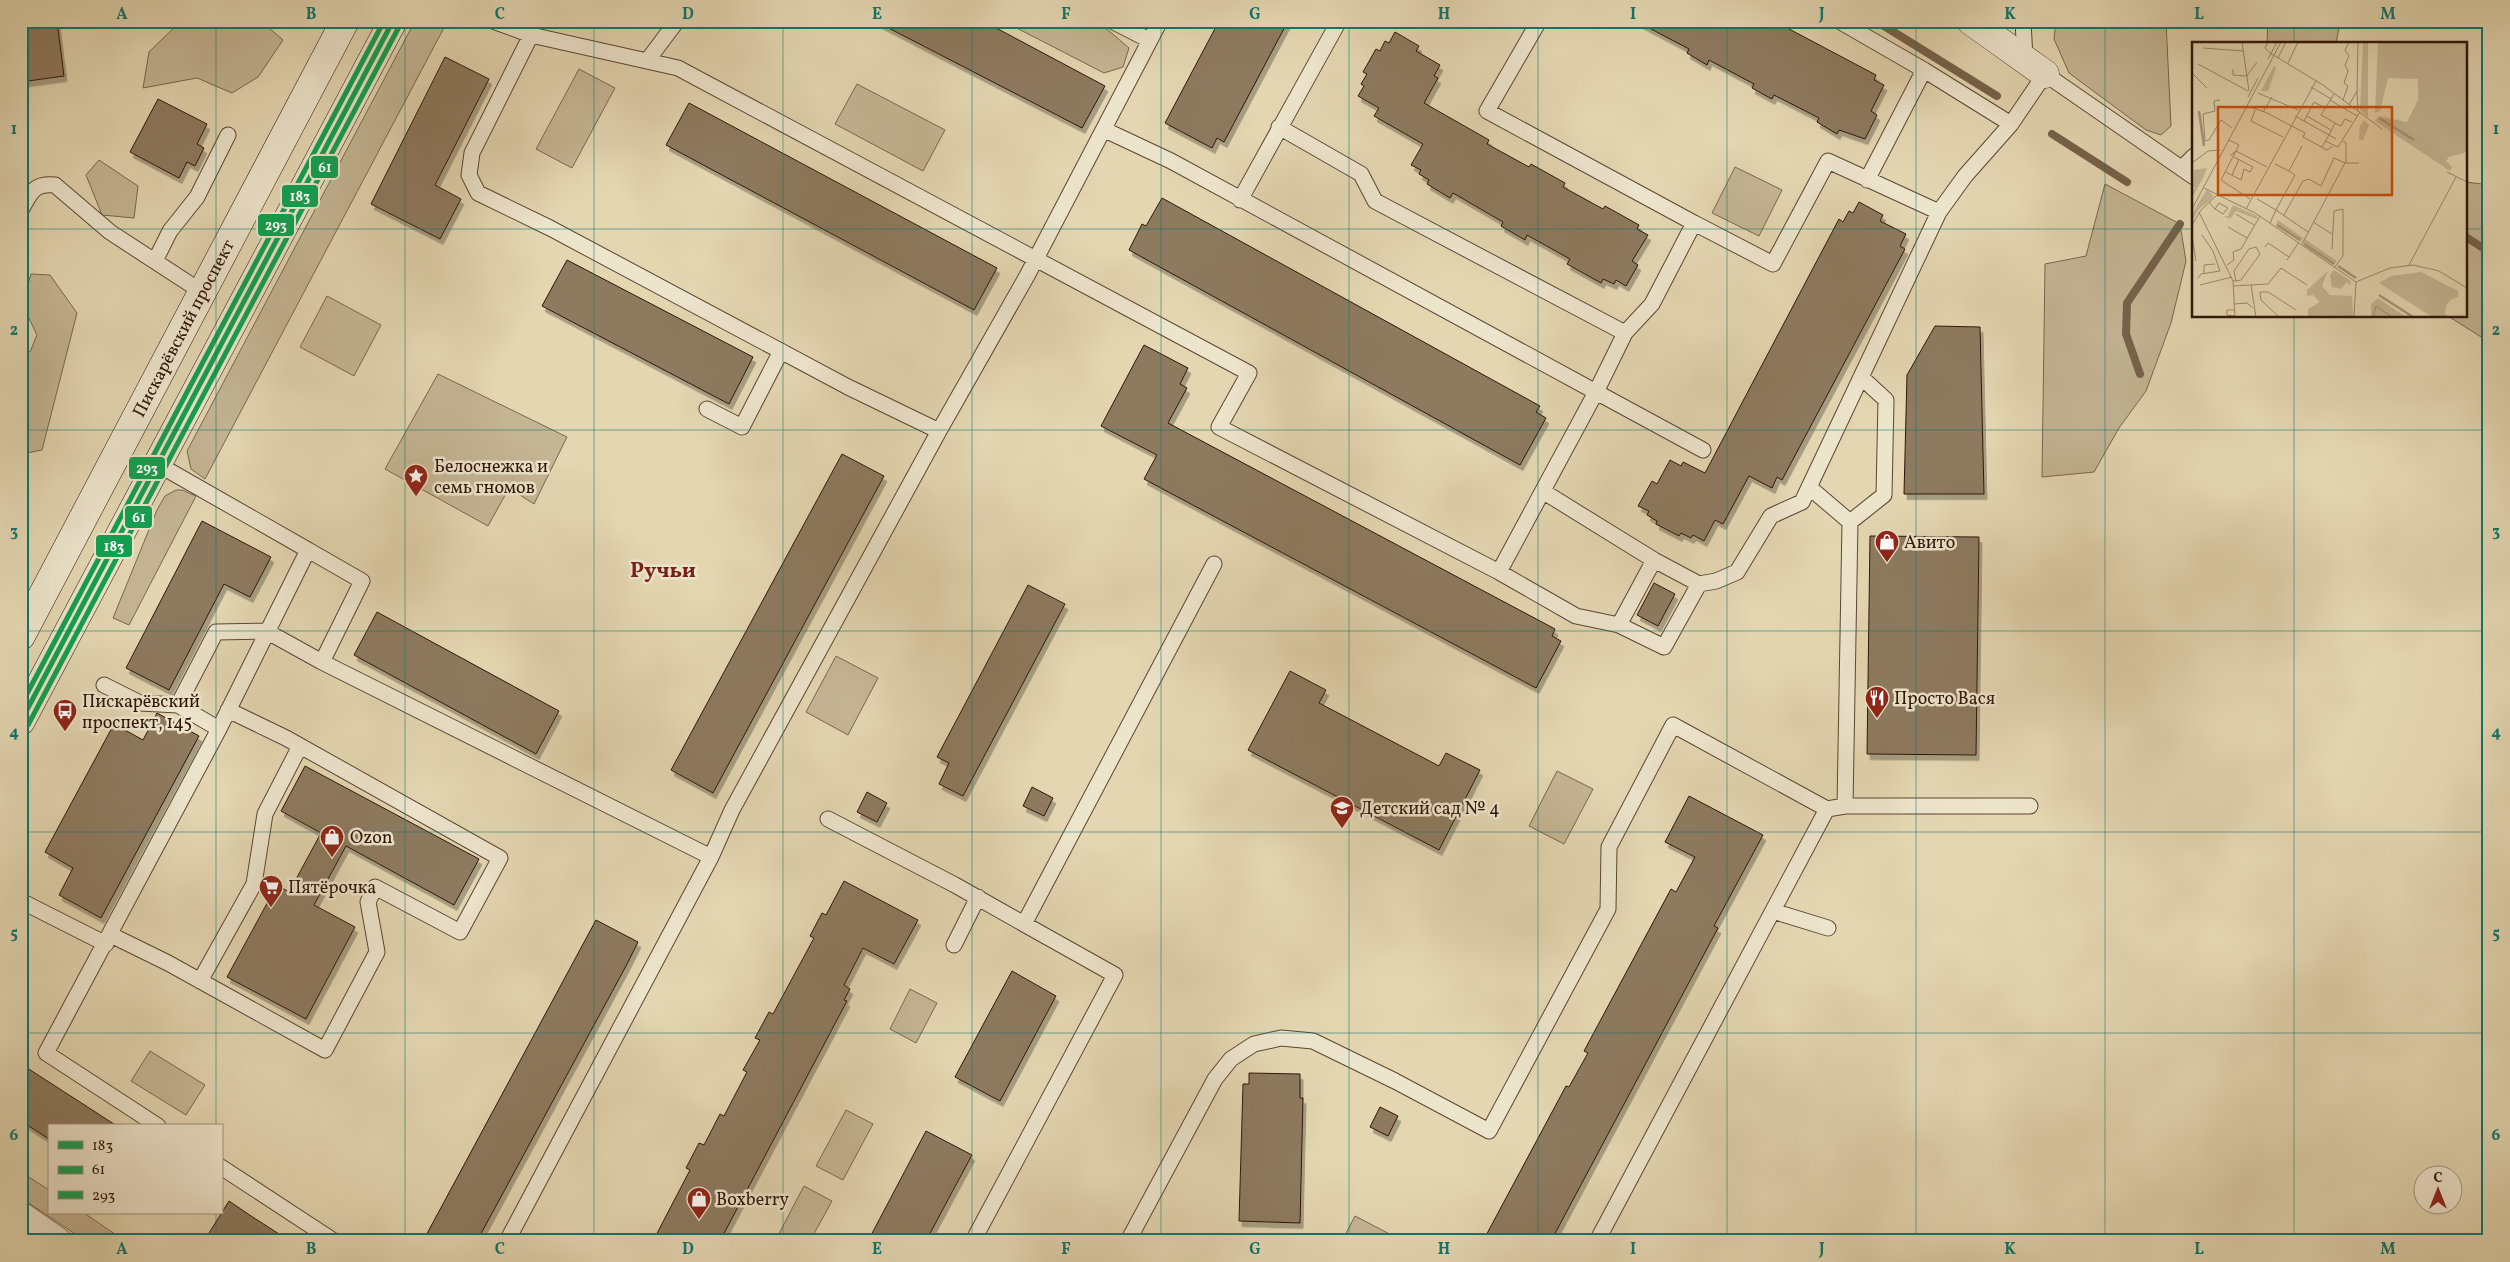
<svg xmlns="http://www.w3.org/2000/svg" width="2510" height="1262" viewBox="0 0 2510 1262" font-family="Vollkorn,serif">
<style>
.green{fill:#c4b594;stroke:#7a664e}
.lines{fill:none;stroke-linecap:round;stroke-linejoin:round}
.stream{stroke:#76624a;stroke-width:8}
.building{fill:#8d7a5f;stroke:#2f1607;filter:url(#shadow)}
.service-casing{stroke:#5c4632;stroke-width:17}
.minor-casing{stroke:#5c4632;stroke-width:29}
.secondary-casing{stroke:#2f1607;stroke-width:29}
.service{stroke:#ede4cc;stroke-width:15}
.minor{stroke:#ede4cc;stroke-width:28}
.secondary{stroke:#ede4cc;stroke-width:28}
.bus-1-casing{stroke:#ede4cc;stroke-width:9}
.bus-2-casing{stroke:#ede4cc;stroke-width:9}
.bus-3-casing{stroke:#ede4cc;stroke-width:9}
.bus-1{stroke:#12a151;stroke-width:5}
.bus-2{stroke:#12a151;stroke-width:5}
.bus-3{stroke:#12a151;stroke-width:5}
.grid{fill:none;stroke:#0f766e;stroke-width:1;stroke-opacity:0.55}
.labels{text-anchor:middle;stroke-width:5;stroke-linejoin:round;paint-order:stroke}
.street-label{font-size:18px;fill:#2f1607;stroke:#ede4cc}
.poi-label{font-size:18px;fill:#2f1607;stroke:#ede4cc;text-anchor:start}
.district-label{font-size:22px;font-weight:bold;fill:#7a1f14;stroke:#ede4cc}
.inset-river{fill:none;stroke:#a69577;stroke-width:2.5}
.inset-road{fill:none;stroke:#9b896d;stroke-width:1}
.view{fill:#cc4f0b;fill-opacity:0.15;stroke:#cc4f0b;stroke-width:2.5}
.inset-edge{fill:none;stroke:#2f1607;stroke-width:2.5}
.line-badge{stroke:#ede4cc;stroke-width:2}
.badge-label{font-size:14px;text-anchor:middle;font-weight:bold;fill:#fff}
.neatline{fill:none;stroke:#0f766e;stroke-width:2}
.grid-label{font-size:16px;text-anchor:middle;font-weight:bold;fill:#0f766e}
</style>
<defs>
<filter id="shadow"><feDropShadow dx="3" dy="5.5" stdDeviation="0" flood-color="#0004"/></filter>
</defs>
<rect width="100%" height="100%" fill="#e3d6b1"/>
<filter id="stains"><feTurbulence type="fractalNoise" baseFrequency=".004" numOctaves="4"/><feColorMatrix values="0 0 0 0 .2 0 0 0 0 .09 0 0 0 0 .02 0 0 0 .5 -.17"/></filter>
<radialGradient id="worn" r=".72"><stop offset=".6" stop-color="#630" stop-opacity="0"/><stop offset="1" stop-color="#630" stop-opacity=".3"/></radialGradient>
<path class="green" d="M181 21H261L283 40 258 77 232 93 197 78 143 88 149 52Z
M415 21 447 22 205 479 191 469 187 451Z
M1003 21H1092L1108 30 1129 48 1123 67 1104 73Z
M2056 21H2166L2171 126 2161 135 2146 130 2069 73 2054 39Z
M2268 21H2340L2336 44H2267Z
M579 69 615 88 572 168 536 149Z
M857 84 945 130 923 171 835 124Z
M99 160 138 186 134 218 102 215 86 175Z
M1735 167 1782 190 1759 236 1712 213Z
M2466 182 2489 185V342L2448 316H2466Z
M2105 184 2180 224 2186 261 2171 323 2146 391 2119 428 2094 472 2042 477 2045 264 2086 256Z
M31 274 50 275 77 313 42 450 22 454 21 349 30 352 37 335 22 304Z
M327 296 381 325 354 376 300 347Z
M438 374 567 437 534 504 509 488 488 526 385 469Z
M176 490H182L196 496 129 625 113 618 157 510 165 496Z
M836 656 878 678 848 735 806 712Z
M1557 771 1593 789 1564 844 1529 826Z
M910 989 937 1003 916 1043 890 1029Z
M150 1051 205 1085 186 1115 131 1081Z
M846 1110 873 1124 843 1180 816 1166Z
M21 1172 49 1190V1213H84L125 1241H86L21 1198Z
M804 1186 832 1201 810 1241H775Z
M1355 1216 1403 1241H1342Z"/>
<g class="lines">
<path class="stream" d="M1876 21 1997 96
M2052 134 2127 182
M2466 237 2489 252
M2140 374 2126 334 2127 303 2180 224"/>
</g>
<path class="building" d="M21 21H57L64 76 21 82Z
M875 21H983L1105 86 1082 128Z
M1219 21H1288L1224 142 1217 138 1212 148 1165 123Z
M1636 21H1774L1876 75 1874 80 1884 85 1871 111 1877 115 1865 139 1839 130 1837 134 1817 122 1819 118 1774 95 1772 99 1752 88 1754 84 1709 60 1707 65 1687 53 1689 49Z
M1395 32 1419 46 1416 51 1440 65 1434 76 1438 78 1424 103 1489 140 1487 144 1529 167 1531 164 1565 183 1563 187 1603 209 1605 206 1639 225 1637 229 1648 235 1632 261 1638 265 1626 286 1616 280 1614 284 1603 279 1601 283 1567 264 1570 259 1527 235 1525 240 1501 226 1503 222 1453 193 1450 198 1427 184 1429 180 1419 174 1421 170 1411 165 1423 144 1374 116 1379 108 1358 96 1364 86 1361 84 1367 74 1363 72 1376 49 1380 51 1385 41 1389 43Z
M445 57 489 79 435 185 461 199 440 239 371 204Z
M158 99 207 124 197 144 204 148 195 166 187 162 179 178 130 152Z
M689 103 997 268 974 310 666 145Z
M1162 198 1540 406 1536 412 1546 418 1520 465 1129 250 1142 224 1146 226Z
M1859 202 1883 215 1880 221 1906 234 1900 246 1905 249 1782 480 1777 477 1772 488 1749 476 1723 524 1715 520 1704 541 1693 535 1691 538 1681 533 1679 536 1656 524 1657 521 1647 515 1649 511 1638 506 1652 481 1657 484 1670 460 1681 466 1683 462 1705 473 1839 219 1843 222 1849 211 1853 213Z
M567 260 753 357 729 404 542 306Z
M1935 326 1980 327 1984 494H1904L1907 375Z
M1144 345 1188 368 1180 384 1187 388 1168 423 1555 629 1552 636 1561 641 1536 688 1144 479 1157 455 1101 426Z
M842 454 884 476 713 793 671 770Z
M202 521 271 557 250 597 224 584 169 690 126 668Z
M1870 536 1979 537 1976 755 1867 754Z
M1654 583 1675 594 1658 626 1637 615Z
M1028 585 1065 604 963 796 939 784 949 763 937 757Z
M377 612 559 711 536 754 354 655Z
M1290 671 1326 690 1319 703 1439 766 1446 753 1480 770 1439 850 1248 750Z
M157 713 199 736 101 918 59 895 73 868 45 852 114 724 143 740Z
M305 766 479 859 454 905 346 846 314 905 355 927 306 1019 227 977 277 885 289 892 321 833 281 811Z
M1032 787 1053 798 1044 816 1023 806Z
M867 792 887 803 877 822 857 812Z
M1689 796 1763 835 1714 926 1718 928 1551 1241H1483L1566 1086 1569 1087 1588 1053 1584 1051 1671 889 1676 892 1695 857 1665 842Z
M844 881 918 920 894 964 863 948 844 985 850 989 844 1000 847 1001 720 1241H653L690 1170 686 1168 699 1143 704 1145 720 1114 724 1116 747 1072 743 1070 760 1040 755 1038 769 1012 773 1014 814 938 810 936 822 913 826 915Z
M596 920 638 942 626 966 477 1241H423Z
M1012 971 1056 996 1000 1101 955 1077Z
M21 1064 117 1126H49V1139L21 1121Z
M1249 1073 1300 1074V1098H1303L1300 1223 1239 1221 1243 1084H1249Z
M1380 1107 1398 1116 1388 1136 1370 1127Z
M926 1131 972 1155 951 1194 926 1241H868Z
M229 1201 251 1216 290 1241H204Z"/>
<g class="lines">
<defs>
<path id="service" d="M493 21 531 35 678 68 1249 373 1219 427 1499 572 1576 616 1619 625 1654 560
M1112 21 1149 40
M1539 21 1487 111 1694 223 1652 304 1625 333 1596 392 1703 450
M1839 21 1924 70 2011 124
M2023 21 2025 59
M531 35 472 153 469 175 478 193 550 228 848 387 939 431
M647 61 677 21
M1279 127 1361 174 1375 201 1625 333
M1105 130 1171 161 1596 392 1499 572
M2182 168 2194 156
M1867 180 1924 70
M1240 200 1339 21
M21 210C31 193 33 183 55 185L110 232 202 292
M1694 223 1773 264 1828 161 1939 212
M155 261 170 231 197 197 228 135
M707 409 742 427 781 351
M1809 487 1850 522 1845 806
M1544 492 1654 560 1699 584 1716 581 1737 572 1771 516 1802 502 1939 212 1965 176 2011 124 2045 74 2194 177
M1850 522 1884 495 1886 400 1861 377
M308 550 362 581 322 662
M1619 625 1664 647 1699 584
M104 685 140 703 178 705 219 729
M178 705 216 632 266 631 322 662 711 857
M828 819 955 885 1024 924 1214 564
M21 901 106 944
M1773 911 1828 928
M111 935 168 963 325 1050 377 952 368 902 375 887 460 932 500 858 286 738 228 710
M954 945 978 897
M200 981 254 884 265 814 300 746
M158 1126 46 1053 219 729 308 550 159 465
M221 1167 334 1241
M507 1241 711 857 732 810 939 431 1028 274 1160 21
M973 1241 1115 975 1024 924
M1128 1241 1215 1079 1231 1059 1254 1044 1281 1038 1313 1041 1395 1081 1489 1131 1608 909 1609 847 1673 725 1827 809 1845 806H2030
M1597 1241 1827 809"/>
<path id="minor" d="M1971 21 2045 74
M21 1216 57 1241"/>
<g id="secondary">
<path id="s1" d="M21 636 345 21"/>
<path d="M21 721 393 21"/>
</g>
</defs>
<use href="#service" class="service-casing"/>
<use href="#minor" class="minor-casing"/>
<use href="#secondary" class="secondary-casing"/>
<use href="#service" class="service"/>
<use href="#minor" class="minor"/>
<use href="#secondary" class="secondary"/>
<defs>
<path id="bus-1" d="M21 721 393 21"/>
<path id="bus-2" d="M28 725 400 25"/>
<path id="bus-3" d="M21 705 384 21"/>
</defs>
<use href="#bus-1" class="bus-1-casing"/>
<use href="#bus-2" class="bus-2-casing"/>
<use href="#bus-3" class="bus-3-casing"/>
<use href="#bus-1" class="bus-1"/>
<use href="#bus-2" class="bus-2"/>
<use href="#bus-3" class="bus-3"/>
</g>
<path class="grid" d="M216 21V1126M405 21V1241M594 21V1241M783 21V1241M972 21V1241M1161 21V1241M1349 21V1241M1538 21V1241M1727 21V1241M1916 21V1241M2105 21V1241M2294 21V44M21 229H2194M2466 229H2489M2294 316V1241M21 430H2489M21 631H2489M21 832H2489M21 1033H2489M216 1213V1241"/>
<defs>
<symbol id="sight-pin" viewBox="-11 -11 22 30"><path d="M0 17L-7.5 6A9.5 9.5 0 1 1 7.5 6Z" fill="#8f2418" stroke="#ede4cc"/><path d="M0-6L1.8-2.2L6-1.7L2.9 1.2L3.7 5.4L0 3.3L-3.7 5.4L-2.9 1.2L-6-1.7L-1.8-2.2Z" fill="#fff"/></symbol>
<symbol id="shop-pin" viewBox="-11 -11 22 30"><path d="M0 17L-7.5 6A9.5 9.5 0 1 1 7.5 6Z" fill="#8f2418" stroke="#ede4cc"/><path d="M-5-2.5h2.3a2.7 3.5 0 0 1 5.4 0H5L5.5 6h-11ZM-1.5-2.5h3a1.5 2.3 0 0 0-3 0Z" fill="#fff"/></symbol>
<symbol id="restaurant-pin" viewBox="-11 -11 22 30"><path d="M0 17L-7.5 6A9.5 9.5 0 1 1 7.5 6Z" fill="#8f2418" stroke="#ede4cc"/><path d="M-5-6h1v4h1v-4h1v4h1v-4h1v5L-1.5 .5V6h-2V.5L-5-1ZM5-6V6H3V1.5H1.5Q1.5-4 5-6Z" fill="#fff"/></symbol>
<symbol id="bus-pin" viewBox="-11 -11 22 30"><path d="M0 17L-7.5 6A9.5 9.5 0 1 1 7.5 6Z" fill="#8f2418" stroke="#ede4cc"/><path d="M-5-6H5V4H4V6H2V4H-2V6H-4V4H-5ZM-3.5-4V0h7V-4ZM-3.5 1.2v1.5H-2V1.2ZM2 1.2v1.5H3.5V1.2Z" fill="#fff"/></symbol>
<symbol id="school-pin" viewBox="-11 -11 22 30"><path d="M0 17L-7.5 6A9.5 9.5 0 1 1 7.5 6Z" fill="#8f2418" stroke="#ede4cc"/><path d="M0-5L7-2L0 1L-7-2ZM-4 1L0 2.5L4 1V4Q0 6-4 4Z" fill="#fff"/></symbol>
<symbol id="supermarket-pin" viewBox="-11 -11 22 30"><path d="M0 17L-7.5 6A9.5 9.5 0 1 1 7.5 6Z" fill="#8f2418" stroke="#ede4cc"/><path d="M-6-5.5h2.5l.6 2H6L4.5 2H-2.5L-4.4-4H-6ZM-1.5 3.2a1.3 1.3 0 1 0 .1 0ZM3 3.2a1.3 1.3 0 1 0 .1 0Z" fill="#fff"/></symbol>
</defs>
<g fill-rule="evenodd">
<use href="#sight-pin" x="402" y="462" width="28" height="38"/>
<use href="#shop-pin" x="1873" y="528" width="28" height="38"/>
<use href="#restaurant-pin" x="1863" y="684" width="28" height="38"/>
<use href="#bus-pin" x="51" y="697" width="28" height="38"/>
<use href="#school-pin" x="1328" y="794" width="28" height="38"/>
<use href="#shop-pin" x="318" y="823" width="28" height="38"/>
<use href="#supermarket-pin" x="257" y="873" width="28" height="38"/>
<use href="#shop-pin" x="685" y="1185" width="28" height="38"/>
</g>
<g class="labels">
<g class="street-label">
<text dy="6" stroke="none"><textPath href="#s1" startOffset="348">Пискарёвский проспект</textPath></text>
</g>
<g class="poi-label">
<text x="434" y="472">Белоснежка и<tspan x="434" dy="21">семь гномов</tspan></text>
<text x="1904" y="548">Авито</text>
<text x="1894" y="704">Просто Вася</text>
<text x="82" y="707">Пискарёвский<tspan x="82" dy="21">проспект, 145</tspan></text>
<text x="1360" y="814">Детский сад № 4</text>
<text x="350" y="843">Ozon</text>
<text x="288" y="893">Пятёрочка</text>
<text x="716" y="1205">Boxberry</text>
</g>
<g class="district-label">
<text x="663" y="577">Ручьи</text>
</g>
</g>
<g transform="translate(2192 42)">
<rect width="275" height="275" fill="#e3d6b1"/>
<path d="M171 0H176V75L168 68ZM186 0H275V110L257 115 254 119 260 125 258 129 183 79 187 74 215 80 226 58V37L196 36 188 69 183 71ZM82 24 84 26 76 49H69ZM172 78 177 83 171 98H167L168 84ZM15 126 11 136 0 156V147H4L1 145 2 128ZM15 147 22 155 7 167 0 179V172ZM41 163 65 174V177L44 169 38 177 31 174H36ZM86 178 111 196 109 200 79 180 84 183ZM113 197 145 219 142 223 111 202ZM142 228 159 239 158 244 155 240 149 247 140 245 138 233ZM136 229 130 244 138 253 160 254 161 275H116V267L128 260 121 253 115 254V248ZM229 230 266 249V255L259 257 254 264 253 272 257 275H240L187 241 199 234ZM186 256 214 275H179V262Z" fill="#c4b594"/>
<path class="inset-river" d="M7 69 12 104M187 76 222 98M85 183 108 198M112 202 142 222M146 224 164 236M187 253 221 275"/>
<path class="inset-road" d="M50 0 57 49M76 0 73 6 78 11 131 43 190 87M11 6 51 9M86 16 94 0M76 17 85 0M96 21 106 0M6 22 56 49M41 27V33L54 34M0 31 15 46M54 35 65 20M119 45 139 57M165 49 166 69M66 51 106 68M142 52 129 73 143 81 137 93 144 97M56 55 66 36M28 58 22 59 23 69 11 72 13 99 17 98 29 78 40 86M138 58 165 74M151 58 156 44 152 41 156 29 153 23 157 14 153 8 157 0M157 63 165 49 166 0M55 64 73 70 113 91 111 95 135 108 141 104M63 68 59 79 91 95M71 70 80 55M103 74 137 93 130 105M115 74 139 88M112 79 122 60 133 66M143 81 149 84 153 77 160 80M37 98 47 103 29 138 58 157M133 99 146 105 168 70M151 99 154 101V121M38 114 44 109 75 125M0 121 16 109 28 108M83 122 97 129 110 104M97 129 103 133 84 168 116 190M34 130 49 138 52 127 58 130 61 125 42 115M255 130 275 140M40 133 47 117M12 146 63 171 164 240M65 157 84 168 78 181M17 160 23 167 31 172 36 166 27 161 23 167M0 167 89 0M54 167 124 39M7 170 41 239 43 275M44 172 62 183M92 173 111 139 117 137 129 144 142 116 153 121H167M121 180 140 192M0 183 9 168 27 151M36 185 55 196M0 194 4 219M110 202 153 121M73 205 76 201 97 215M140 207 142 169 151 167V214L143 225M95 218 107 200M35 223 42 218 41 210 49 207 68 174M217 223 264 135M12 232V223L23 222M6 236 9 232 28 229 21 209 10 193M41 239H44L49 238 68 212 64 205 57 207 42 229 44 239M164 240 198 226 221 223 247 229 275 246M8 243 40 235M59 243 64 275M41 244 76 242 89 226 115 243M68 250H76L104 268M68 250 69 258 87 275M42 262 55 261 61 266M42 268H35V273L43 274M162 275 164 240M181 275 184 264 200 275"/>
<path class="view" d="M26 65H200V153H26Z"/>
<rect width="275" height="275" class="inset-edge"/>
</g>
<g class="line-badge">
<rect x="310" y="155" width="29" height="24" rx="5" fill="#12a151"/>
<rect x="281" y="184" width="38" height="24" rx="5" fill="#12a151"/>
<rect x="257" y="213" width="38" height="24" rx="5" fill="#12a151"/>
<rect x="128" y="456" width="38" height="24" rx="5" fill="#12a151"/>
<rect x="124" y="505" width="29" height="24" rx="5" fill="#12a151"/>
<rect x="95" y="534" width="38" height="24" rx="5" fill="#12a151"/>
</g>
<g class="badge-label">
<text x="325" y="172">61</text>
<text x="300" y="201">183</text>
<text x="276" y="230">293</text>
<text x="147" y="473">293</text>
<text x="139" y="522">61</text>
<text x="114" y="551">183</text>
</g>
<rect width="2510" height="1262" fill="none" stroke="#e3d6b1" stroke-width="55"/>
<rect x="48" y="1124" width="175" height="90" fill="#ede4cc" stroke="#a1927d"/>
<rect x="58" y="1141" width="25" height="8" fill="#12a151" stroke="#a1927d"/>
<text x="92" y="1150" font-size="15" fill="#2f1607">183</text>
<rect x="58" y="1166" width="25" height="8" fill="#12a151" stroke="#a1927d"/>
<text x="92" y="1174" font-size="15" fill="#2f1607">61</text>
<rect x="58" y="1191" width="25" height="8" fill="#12a151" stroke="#a1927d"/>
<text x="92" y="1200" font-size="15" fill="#2f1607">293</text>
<g transform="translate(2438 1190)"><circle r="24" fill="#ede4cc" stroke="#a1927d"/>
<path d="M0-4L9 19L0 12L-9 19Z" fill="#8f2418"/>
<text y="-8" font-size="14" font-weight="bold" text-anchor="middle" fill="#2f1607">С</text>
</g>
<rect x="28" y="28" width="2454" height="1206" class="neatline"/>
<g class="grid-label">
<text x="122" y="19">A</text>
<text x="311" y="19">B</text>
<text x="500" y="19">C</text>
<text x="688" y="19">D</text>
<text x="877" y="19">E</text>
<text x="1066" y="19">F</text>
<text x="1255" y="19">G</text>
<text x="1444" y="19">H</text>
<text x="1633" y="19">I</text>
<text x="1822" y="19">J</text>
<text x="2010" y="19">K</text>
<text x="2199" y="19">L</text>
<text x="2388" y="19">M</text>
<text x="14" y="134">1</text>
<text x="2496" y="134">1</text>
<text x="14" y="335">2</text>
<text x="2496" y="335">2</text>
<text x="14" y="536">3</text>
<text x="2496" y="536">3</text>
<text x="14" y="737">4</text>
<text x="2496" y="737">4</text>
<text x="14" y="938">5</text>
<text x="2496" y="938">5</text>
<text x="14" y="1140">6</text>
<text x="2496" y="1140">6</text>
<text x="122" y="1254">A</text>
<text x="311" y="1254">B</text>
<text x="500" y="1254">C</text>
<text x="688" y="1254">D</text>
<text x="877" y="1254">E</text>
<text x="1066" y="1254">F</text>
<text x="1255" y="1254">G</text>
<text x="1444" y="1254">H</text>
<text x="1633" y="1254">I</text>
<text x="1822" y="1254">J</text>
<text x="2010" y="1254">K</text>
<text x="2199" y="1254">L</text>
<text x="2388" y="1254">M</text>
</g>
<rect width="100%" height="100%" filter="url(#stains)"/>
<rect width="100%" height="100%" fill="url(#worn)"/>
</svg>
